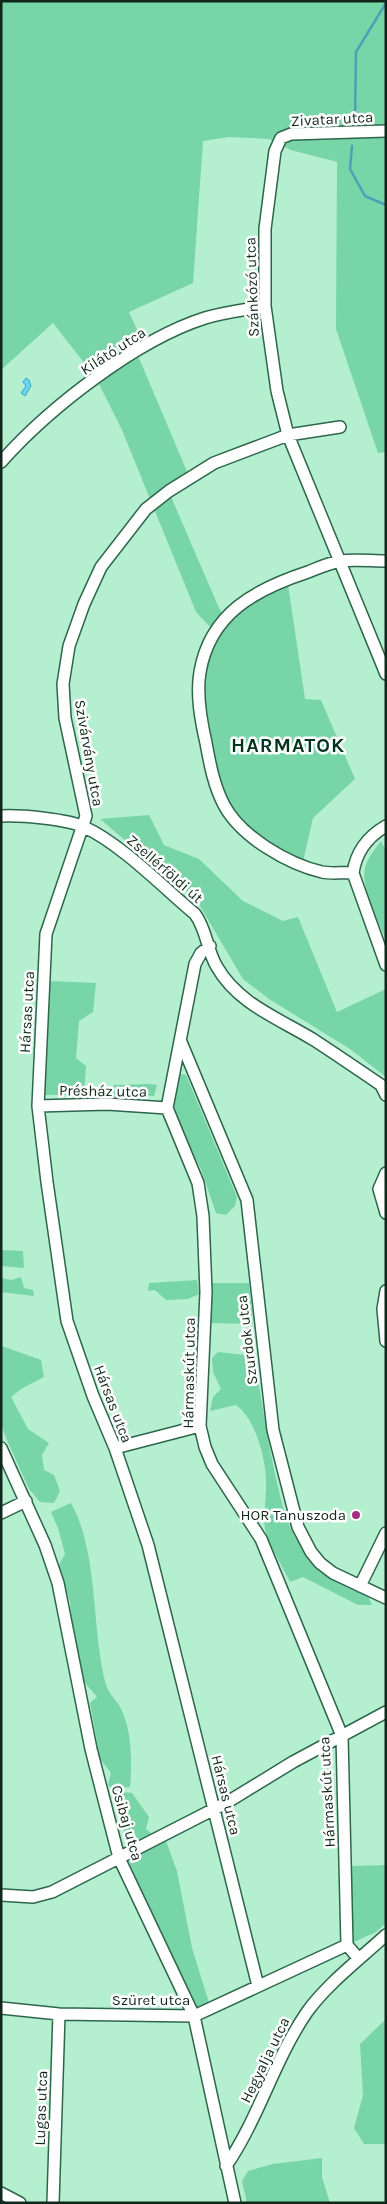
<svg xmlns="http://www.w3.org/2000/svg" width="387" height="2204" viewBox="0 0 387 2204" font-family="Karla,sans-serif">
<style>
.green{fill:#78d5a8}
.water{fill:#66d5f8;stroke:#4ca1b6}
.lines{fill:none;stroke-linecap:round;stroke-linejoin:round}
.stream{stroke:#4ca1b6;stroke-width:2.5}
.minor-casing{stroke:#2e664c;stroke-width:14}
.minor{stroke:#fff;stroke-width:11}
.poi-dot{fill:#a42c83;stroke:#fff;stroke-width:2}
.labels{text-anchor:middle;stroke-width:5;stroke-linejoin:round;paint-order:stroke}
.street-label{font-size:15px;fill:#10271c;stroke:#fff}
.poi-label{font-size:15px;fill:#10271c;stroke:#fff;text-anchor:end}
.district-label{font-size:20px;font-weight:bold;letter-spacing:1px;fill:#043220;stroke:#fff}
</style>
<rect width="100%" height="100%" fill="#b4efd0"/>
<path class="green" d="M1 1H386V452L378 453 336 329 337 162 291 150 269 139 229 137 203 141 193 283 129 312 145 347 99 377 139 358 188 474 169 492 219 608 225 617 287 578 305 699 321 700 355 779 313 818 302 866 258 841 219 793 199 685 217 634 196 612 122 430 96 378 53 323 1 370Z
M149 815 164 845 199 859 243 901 283 921 298 917 337 1012 386 989V1077L350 1049 269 999 243 979 197 901 100 819Z
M381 841 386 851V940C379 923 360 886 365 868 367 858 375 849 381 841Z
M50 981 96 983 93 1012 79 1021 76 1058 86 1066 84 1095H45Z
M180 1074 186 1075 237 1197 235 1206 226 1215 216 1213 201 1169 181 1132 173 1106Z
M149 1084 157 1085 154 1096 109 1097 114 1085Z
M1 1250 23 1251 24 1268 1 1266Z
M21 1277 24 1288 33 1290 34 1296 1 1292V1278L11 1280Z
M197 1280 199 1294 188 1299 166 1300 155 1290 148 1291 149 1283Z
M211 1283H249L253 1324 208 1323Z
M2 1346 41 1360 44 1377 21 1389 11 1397 28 1429 49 1443 42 1455 44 1470 54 1475 60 1491 54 1503 40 1502 29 1489 6 1438 1 1424Z
M218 1352 254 1356C262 1401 268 1446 279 1491 282 1504 286 1519 292 1531 307 1561 335 1586 368 1596L372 1605H358L303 1577 290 1582C283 1567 268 1544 265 1529 263 1514 266 1501 266 1486 267 1462 256 1419 236 1405L210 1411 213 1397 221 1389 213 1372 212 1358Z
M71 1503C99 1553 91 1629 106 1685 109 1695 119 1702 122 1711 132 1733 132 1763 130 1787L119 1788 122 1792 132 1793 149 1817 146 1829 152 1834 126 1847 119 1796 108 1785 111 1773 100 1759 90 1703 97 1697 80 1677 73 1648 70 1602 59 1565 65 1554 58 1528 51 1512Z
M166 1841 177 1871 192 1948 210 2006 195 2011 151 1918 128 1859Z
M386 1865V1923L376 1932 352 1943 351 1866Z
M386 2019V2144H364L354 2128 363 2095 360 2044Z
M322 2158V2177L330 2203H247L242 2181 248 2171 273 2164Z"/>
<path class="water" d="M26 378 29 380 31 386 25 396 21 393 26 386 23 382Z"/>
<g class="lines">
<path class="stream" d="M355 122 356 52 386 3
M352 146 350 169 365 196 386 205"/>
<defs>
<path id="minor" d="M386 131 291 134 281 138 275 151 265 229V306L277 391 288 435 386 674
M1 462C49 408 136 340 205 318 224 312 245 310 265 306
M1 816C21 815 67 819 84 827 120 843 164 888 195 914 207 930 207 951 217 967 238 1004 280 1019 314 1040 337 1055 359 1070 381 1085L386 1095
M386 826C367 837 356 852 353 873L386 965
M353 873C343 872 332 874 322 872 288 864 241 837 224 805 214 786 210 765 206 743 201 721 196 695 200 672 210 613 256 589 308 572 318 568 329 563 340 561 355 559 371 561 386 561
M210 946 201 953 195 964 167 1108 198 1183 203 1216 206 1292 200 1426 205 1447 212 1464 261 1539 342 1736 347 1945 359 1959
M181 1042 247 1200 273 1430 298 1527 311 1552 320 1563 333 1573 386 1598
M38 1106 107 1104 167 1108
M386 1173 379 1189 386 1213
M386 1291 383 1309 386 1341
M1 1448 45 1545 58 1583 91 1749 119 1858 194 2016 235 2203
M115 1448 200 1426
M1 1513 26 1501
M360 1586 386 1533
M1 1895 33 1897 52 1892 226 1803 293 1762 386 1712
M258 1986 148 1545 115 1448 93 1396 67 1321 47 1182 38 1106 46 934 86 816 65 718 63 684 69 646 84 604 101 567 146 509 169 491 214 463 288 435 340 427
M1 2008 59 2014 194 2016 347 1945
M226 2166C259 2118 274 2060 307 2012 326 1985 361 1958 386 1935
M1 2193 20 2203
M53 2203 59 2014"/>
</defs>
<use href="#minor" class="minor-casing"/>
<use href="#minor" class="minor"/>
</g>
<circle class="poi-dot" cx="356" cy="1515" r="5"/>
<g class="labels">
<g class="street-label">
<text transform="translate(332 119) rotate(-3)" y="5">Zivatar utca</text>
<text transform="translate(252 287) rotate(-92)" y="5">Szánkózó utca</text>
<text transform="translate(113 351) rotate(-33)" y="5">Kilátó utca</text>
<text transform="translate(89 753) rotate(80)" y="5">Szivárvány utca</text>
<text transform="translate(165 869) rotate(41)" y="5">Zsellérföldi út</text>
<text transform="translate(27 1012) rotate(-87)" y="5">Hársas utca</text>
<text transform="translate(103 1091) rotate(1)" y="5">Présház utca</text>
<text transform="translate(247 1340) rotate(-97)" y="5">Szurdok utca</text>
<text transform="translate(189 1373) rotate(-89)" y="5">Hármaskút utca</text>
<text transform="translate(113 1404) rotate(69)" y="5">Hársas utca</text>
<text transform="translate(327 1792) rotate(-93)" y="5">Hármaskút utca</text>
<text transform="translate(226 1795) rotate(76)" y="5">Hársas utca</text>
<text transform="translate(127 1823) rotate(74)" y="5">Csibaj utca</text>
<text x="151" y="2005">Szüret utca</text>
<text transform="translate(265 2060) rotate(-64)" y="5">Hegyalja utca</text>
<text transform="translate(41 2108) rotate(-88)" y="5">Lugas utca</text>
</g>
<g class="poi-label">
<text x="346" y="1520">HOR Tanuszoda</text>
</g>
<g class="district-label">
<text x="288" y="752">HARMATOK</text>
</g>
</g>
<rect width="387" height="2204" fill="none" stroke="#10271c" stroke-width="5"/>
</svg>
